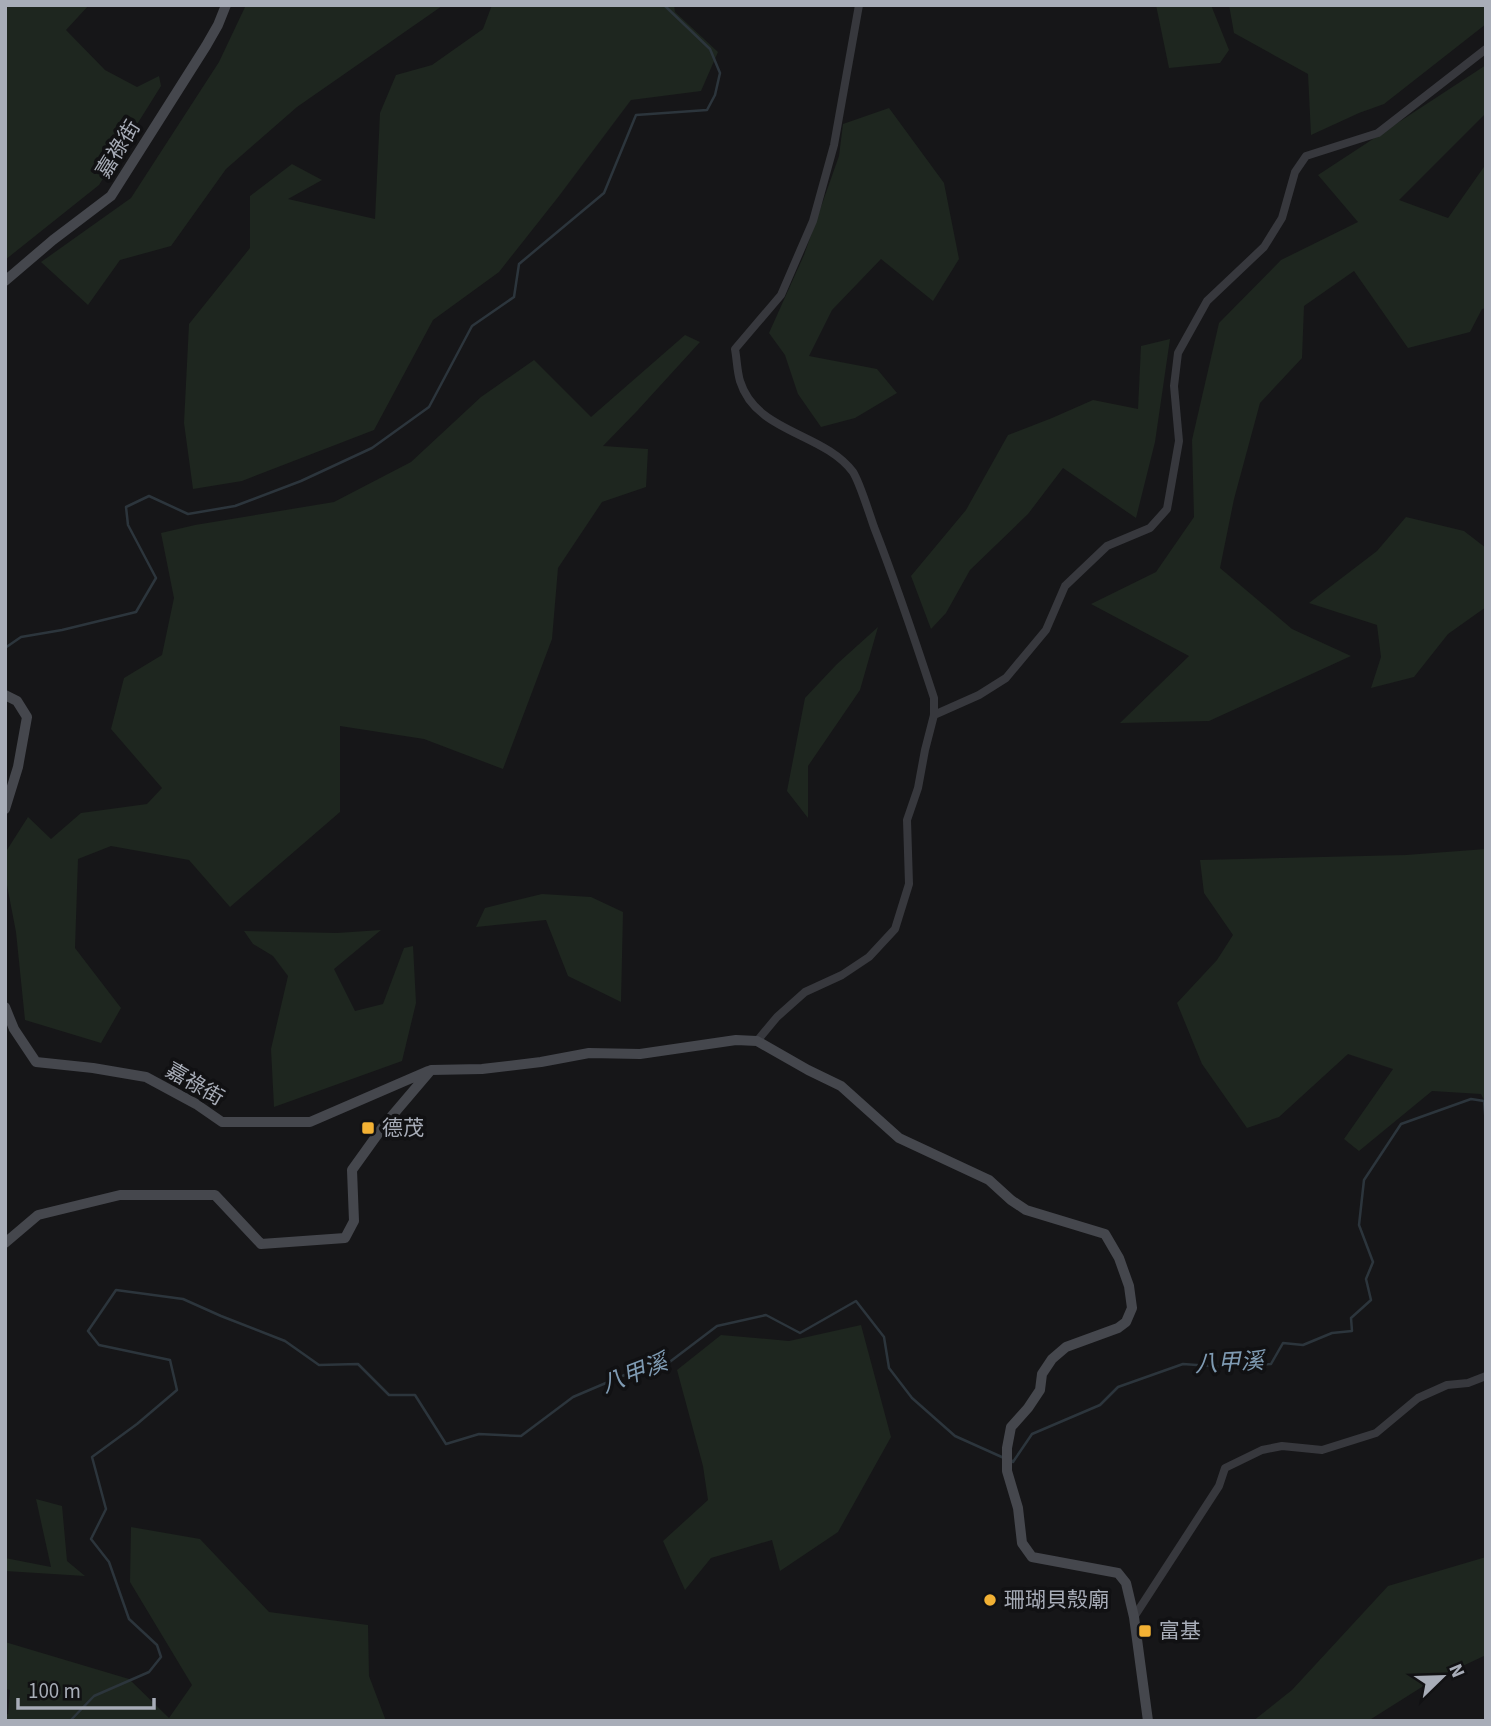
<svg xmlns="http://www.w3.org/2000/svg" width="1491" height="1726" viewBox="0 0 1491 1726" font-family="'Source Sans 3','Noto Sans TC',sans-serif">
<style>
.green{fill:#1e261f}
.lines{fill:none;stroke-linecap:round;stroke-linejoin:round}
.stream{stroke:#2c353c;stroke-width:2.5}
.street{stroke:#37383d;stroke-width:8}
.secondary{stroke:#45474d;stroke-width:10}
.poi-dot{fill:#f2b134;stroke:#111113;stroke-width:2.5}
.labels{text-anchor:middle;stroke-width:7;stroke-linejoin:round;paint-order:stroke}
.street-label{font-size:21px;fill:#a8adb8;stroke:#111113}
.poi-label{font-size:21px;fill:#a8adb8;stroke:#111113;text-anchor:start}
.water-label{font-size:23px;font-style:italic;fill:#7f9bb3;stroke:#111113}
</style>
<rect width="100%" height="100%" fill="#161618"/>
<path class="green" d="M5 5H89L66 30 105 70 137 87 159 76 161 86 99 185 5 260Z
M246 5 442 6 297 107 226 169 171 246 120 260 88 305 41 262 131 198 219 62Z
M492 5H674L675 12 718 52 701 91 631 100 559 196 499 272 433 320 374 430 242 481 193 489 184 423 189 324 250 248V196L292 164 322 180 288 199 375 219 380 113 396 75 432 65 483 29Z
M1156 5H1211L1229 50 1220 63 1169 68Z
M1229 5H1486V24L1384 104 1359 113 1311 135 1308 74 1234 33Z
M1486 65V113L1399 200 1448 218 1486 164V308L1482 309 1470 332 1408 348 1354 271 1304 306 1302 358 1260 403 1234 499 1220 568 1292 629 1351 656 1209 721 1120 723 1189 656 1091 604 1156 572 1194 517 1192 440 1219 323 1281 260 1358 222 1318 175Z
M889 108 944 183 959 259 933 301 881 259 832 310 809 356 877 369 897 393 855 418 821 427 798 394 785 355 769 333 804 255 839 156 843 124Z
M685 335 700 342 637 411 603 446 648 449 646 487 602 502 558 568 552 639 503 769 424 739 340 726V812L230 907 189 860 111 846 78 859 75 948 121 1008 101 1043 25 1020 16 932 5 875V853L28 817 51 839 81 813 147 804 162 788 111 729 124 678 162 655 174 598 161 533 195 525 334 502 411 462 481 397 534 360 591 417Z
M1170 339 1155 442 1136 518 1063 468 1028 514 970 570 946 613 931 629 911 576 966 510 1008 435 1052 418 1093 400 1138 409 1141 346Z
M1406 517 1464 531 1486 548V607L1448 634 1414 677 1371 688 1381 657 1377 625 1309 603 1377 551Z
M878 627 860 690 808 766V818L787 791 805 698 837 664Z
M1486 849V1104L1481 1094 1432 1091 1359 1151 1344 1139 1393 1069 1348 1054 1279 1117 1247 1128 1202 1064 1177 1003 1217 960 1233 935 1204 893 1200 860 1406 855Z
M542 894 591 897 623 912 621 1002 568 976 546 920 476 927 485 908Z
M381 930 334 969 355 1011 383 1004 404 948 413 946 416 1003 402 1061 274 1107 271 1049 288 976 273 956 253 944 244 931 337 933Z
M861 1325 891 1437 838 1532 780 1571 772 1540 711 1558 685 1590 663 1541 708 1500 703 1466 677 1370 721 1335 789 1341Z
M36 1499 62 1506 67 1561 85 1576 5 1571V1558L51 1567Z
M131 1527 200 1539 269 1612 368 1625 369 1676 386 1721H5V1715L8 1714 10 1690 5 1689V1642L129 1679 169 1718 192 1685 130 1582Z
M1486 1557V1655L1433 1680 1368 1721H1253L1292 1690 1388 1586Z"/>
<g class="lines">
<path class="stream" d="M5 648 21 637 62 630 136 612 156 578 128 525 126 507 149 496 188 514 235 506 301 481 372 448 429 407 472 326 514 297 519 264 604 193 636 115 707 110 715 95 720 73 710 49 664 5
M1011 1460 1013 1462 1032 1434 1100 1405 1118 1387 1183 1364 1224 1367 1271 1364 1283 1343 1303 1345 1332 1333 1352 1331 1351 1318 1371 1300 1366 1279 1373 1262 1359 1225 1364 1180 1401 1124 1471 1099 1484 1101 1486 1125
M70 1721 94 1696 149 1672 161 1657 157 1645 129 1619 109 1562 91 1539 106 1509 92 1457 137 1424 177 1390 170 1360 99 1345 88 1331 116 1290 183 1299 221 1316 285 1341 319 1365 358 1364 389 1395H415L446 1444 479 1434 521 1436 573 1397 627 1374 663 1367 717 1326 766 1315 800 1333 856 1301 884 1337 889 1368 912 1398 955 1436 1004 1458"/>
<path class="street" d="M934 715 979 695 1006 678 1046 630 1065 586 1107 546 1150 528 1167 509 1179 441 1174 386 1178 353 1207 301 1264 247 1282 218 1295 172 1306 156 1378 133 1486 49
M757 1041 777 1017 805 992 842 975 869 957 895 929 909 884 907 820 918 788 925 750 934 715V698C915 640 896 583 874 527 869 513 860 483 853 472 823 432 756 433 740 381 737 371 737 360 735 349L781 295 813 221 834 145 859 5
M1134 1617 1219 1486 1225 1468 1262 1450 1282 1446 1322 1450 1376 1433 1418 1398 1447 1385 1468 1383 1486 1376"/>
<path class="secondary" d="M5 281 53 240 111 196 206 46 218 25 226 5
M5 695 17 701 27 717 18 767 5 809
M5 1007 14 1029 36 1062 93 1068 146 1077 196 1104 222 1122H310L428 1071
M5 1243 38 1215 120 1195H215L261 1244 345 1238 354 1221 352 1170 385 1124 431 1070 482 1069 541 1062 589 1053 640 1054 736 1040 757 1041 808 1070 841 1086 899 1138 989 1180 1011 1200 1026 1210 1105 1234 1119 1258 1129 1286 1132 1308 1126 1322 1118 1328 1066 1347 1052 1359 1042 1374 1040 1390 1028 1408 1011 1427 1007 1448V1471L1018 1508 1022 1543 1032 1557 1118 1573 1126 1583 1134 1617 1148 1721"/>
</g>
<g class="poi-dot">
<rect x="361" y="1121" width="14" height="14" rx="3.5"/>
<circle cx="990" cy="1600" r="7"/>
<rect x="1138" y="1624" width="14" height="14" rx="3.5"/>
</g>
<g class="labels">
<g class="street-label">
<text transform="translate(118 149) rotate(-58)" y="7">嘉祿街</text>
<text transform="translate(195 1084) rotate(30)" y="7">嘉祿街</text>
</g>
<g class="poi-label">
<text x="382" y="1135">德茂</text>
<text x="1004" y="1607">珊瑚貝殼廟</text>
<text x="1159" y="1638">富基</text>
</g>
<g class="water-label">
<text transform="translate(1229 1362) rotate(-3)" y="8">八甲溪</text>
<text transform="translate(634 1373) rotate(-21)" y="8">八甲溪</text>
</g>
</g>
<rect width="1491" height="1726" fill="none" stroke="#a8adb8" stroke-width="14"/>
<g transform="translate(1442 1677) rotate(67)" stroke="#111113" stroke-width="5" paint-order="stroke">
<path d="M0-5L12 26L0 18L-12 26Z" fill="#a8adb8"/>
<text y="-10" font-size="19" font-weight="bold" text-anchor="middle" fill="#a8adb8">N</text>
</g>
<path d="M18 1698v10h136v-10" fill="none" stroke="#a8adb8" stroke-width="3.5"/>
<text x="28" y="1698" font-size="21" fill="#a8adb8" stroke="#111113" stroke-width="5" paint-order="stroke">100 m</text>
</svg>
